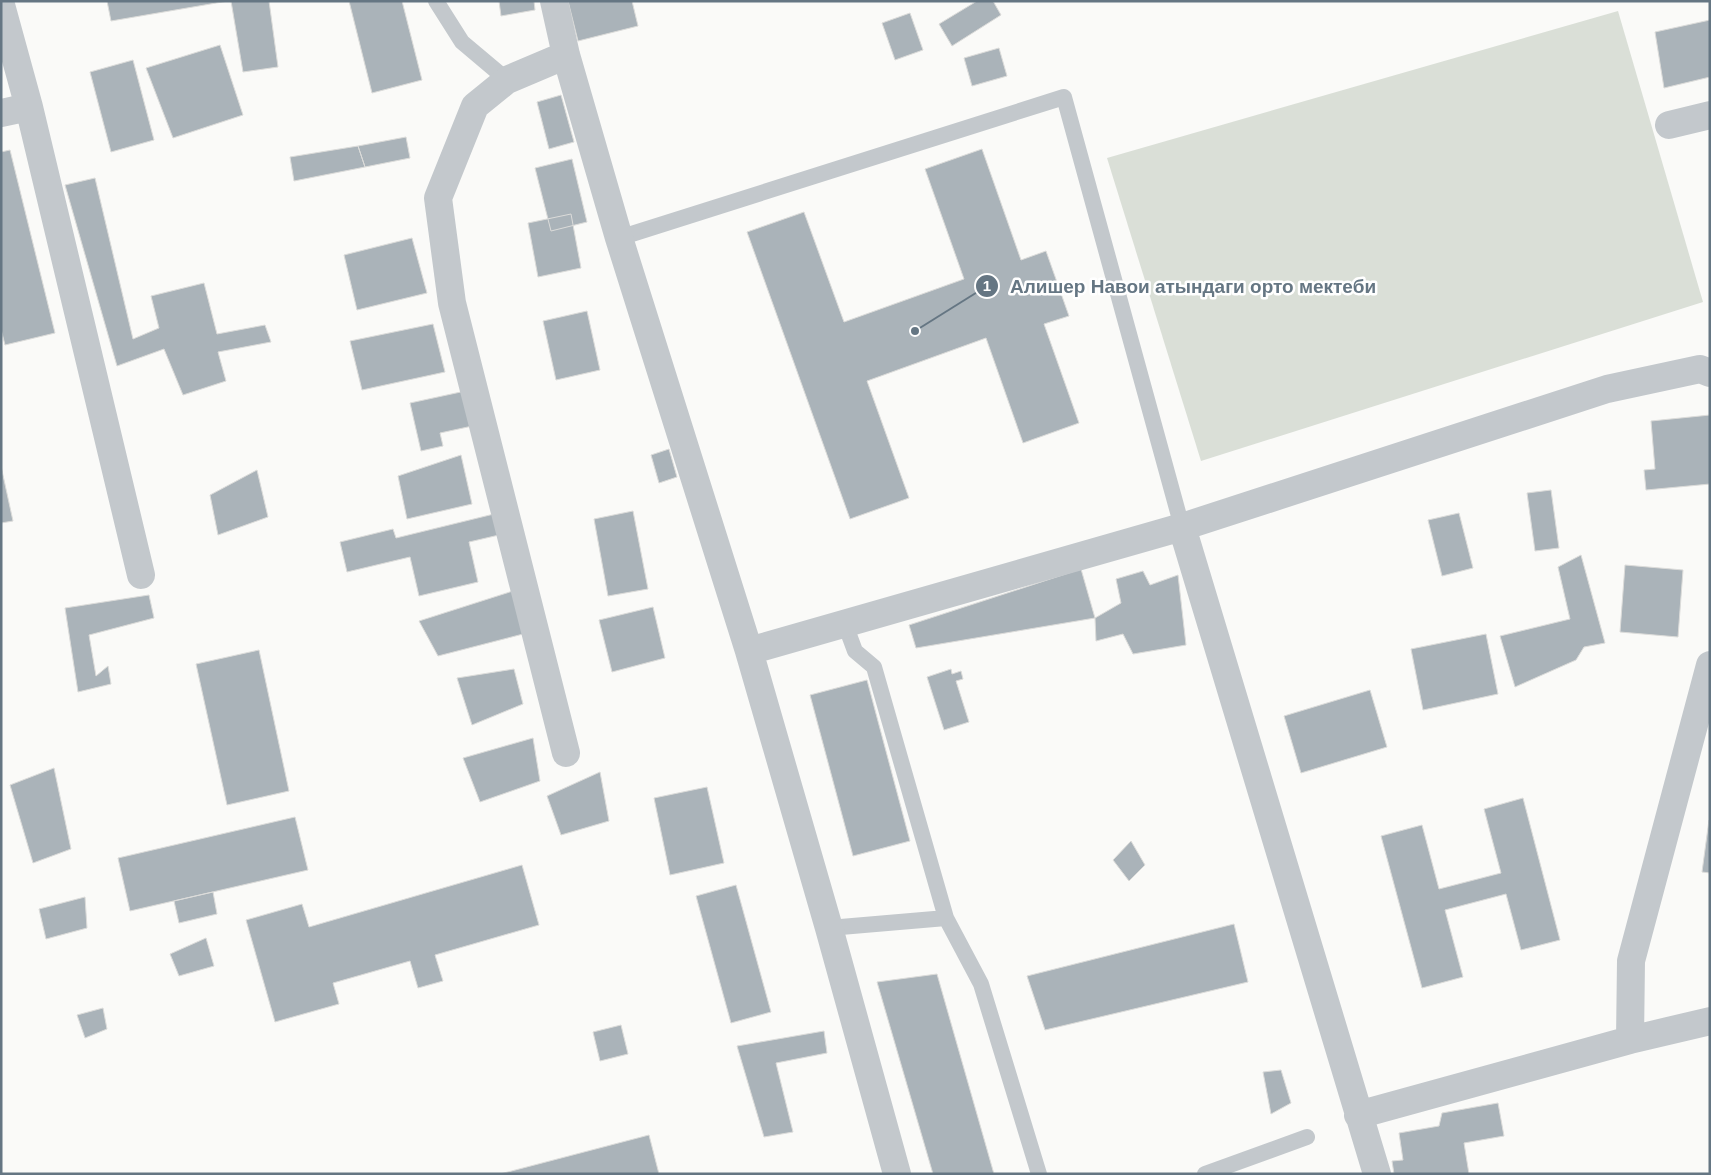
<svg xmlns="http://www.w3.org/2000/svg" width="1711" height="1175" viewBox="0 0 1711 1175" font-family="Arial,sans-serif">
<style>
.green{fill:#dadfd7}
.building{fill:#aab3b9;stroke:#dcdcda}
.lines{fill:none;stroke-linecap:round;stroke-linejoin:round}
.lane{stroke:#c3c8cc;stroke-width:16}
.street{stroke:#c3c8cc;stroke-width:28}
.leader{fill:none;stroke:#657683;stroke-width:2}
.callout-dot{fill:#657683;stroke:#fff;stroke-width:2}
.mark-label{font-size:15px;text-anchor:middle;font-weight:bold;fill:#fff}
.callout-label{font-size:19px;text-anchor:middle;font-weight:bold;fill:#657683;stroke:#fff;stroke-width:5;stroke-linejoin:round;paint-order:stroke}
</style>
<rect width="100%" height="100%" fill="#fafaf8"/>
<path class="green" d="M1618 11 1703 302 1201 461 1107 158Z"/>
<path class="building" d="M107 1H228L111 21Z
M231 1H269L278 67 243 72Z
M349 1H402L422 80 372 93Z
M499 1H534L535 10 501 16Z
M568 1H632L638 26 578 41Z
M977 1H993L1001 15 952 46 939 24Z
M910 13 923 50 895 60 882 23Z
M1710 20V77L1664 88 1655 32Z
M220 45 243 115 173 138 146 68Z
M999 48 1007 76 972 86 964 58Z
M133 60 154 140 111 152 90 72Z
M561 95 574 142 549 149 537 102Z
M406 137 410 158 365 167 358 146Z
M358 146 365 167 294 181 290 157Z
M982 149 1021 260 1046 251 1069 316 1044 324 1079 423 1023 443 986 338 867 381 909 498 850 519 747 232 804 212 844 322 964 279 925 169Z
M10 150 55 333 5 345 1 329V152Z
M572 159 587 222 551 231 535 168Z
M95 178 133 339 159 328 151 296 204 283 217 334 265 325 271 342 218 352 226 381 183 395 164 349 117 366 65 185Z
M571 214 581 268 538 277 528 223Z
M412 238 427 293 357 310 344 255Z
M587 311 600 370 556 380 543 321Z
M433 324 445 372 362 390 350 341Z
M470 390 477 425 440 433 443 446 421 451 410 403Z
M1710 415V484L1646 490 1644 470 1655 469 1651 421Z
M669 449 677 477 659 483 651 455Z
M461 455 472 504 407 519 398 476Z
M1 466 13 521 1 523Z
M257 470 268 517 218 535 210 495Z
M1551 490 1559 548 1535 551 1527 493Z
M633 511 648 589 608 596 594 519Z
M1459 513 1473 568 1442 576 1428 520Z
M494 514 499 535 469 542 478 582 419 596 410 557 347 572 340 542 393 529 396 538Z
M1581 555 1605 643 1584 647 1576 660 1515 687 1500 636 1570 619 1558 567Z
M1625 565 1683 570 1678 637 1620 632Z
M1081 569 1095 618 916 648 909 625Z
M1143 571 1150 585 1178 575 1186 645 1133 654 1123 634 1096 641 1095 618 1121 603 1116 579Z
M516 590 527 633 438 656 419 621Z
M149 595 154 618 89 635 96 676 108 666 111 684 78 692 65 608Z
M653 607 665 658 612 672 599 620Z
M1486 634 1498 694 1423 710 1411 649Z
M259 650 289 791 227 805 196 664Z
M514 669 523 704 472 725 457 678Z
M951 669 952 674 961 671 963 679 956 681 969 722 944 730 927 677Z
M867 680 910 841 853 856 810 695Z
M1370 690 1387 747 1301 773 1284 716Z
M533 738 540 781 480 802 463 758Z
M54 768 71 849 33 863 10 785Z
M600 772 609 821 561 835 547 796Z
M707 787 724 863 670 875 654 798Z
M1523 798 1560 940 1521 950 1506 894 1445 910 1463 977 1422 988 1381 836 1422 825 1439 889 1501 873 1484 809Z
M295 817 308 870 130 911 118 858Z
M1709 820H1710V873L1702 872Z
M1131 841 1145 865 1129 881 1113 860Z
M522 865 539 925 435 955 443 981 418 988 410 961 333 983 339 1004 275 1022 246 920 302 904 309 927Z
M736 885 771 1012 731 1023 696 896Z
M213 892 217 914 179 923 174 901Z
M85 897 87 928 46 939 39 909Z
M1234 924 1248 982 1045 1030 1027 976Z
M206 938 214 966 179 976 170 954Z
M937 974 994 1174H933L877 982Z
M103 1008 107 1029 85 1038 77 1015Z
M621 1025 628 1054 600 1061 593 1032Z
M824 1031 827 1053 776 1063 793 1132 764 1137 737 1046Z
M1281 1070 1291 1103 1271 1114 1263 1072Z
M1498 1103 1504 1136 1464 1143 1469 1174H1394L1392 1161 1403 1160 1399 1133 1439 1126 1442 1113Z
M649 1135 659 1174H500Z"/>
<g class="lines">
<path class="lane" d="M436 1 462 42 507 80
M619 238 1064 97 1182 527
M845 624 855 651 874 667 946 918
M829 928 946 918 981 984 1039 1174
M1205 1174 1307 1137"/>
<path class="street" d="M554 1 566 55 619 238 749 651 829 928 897 1174
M1 5 29 107 141 575
M566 55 507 80 475 106 438 198 452 303 566 753
M1 113 29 107
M1669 125 1710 115
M1182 527 1377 1174
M749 651 1182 527 1607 389 1700 369 1710 373
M1630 1040 1631 961 1710 665
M1358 1115 1630 1040 1710 1021"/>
</g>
<path class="leader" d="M915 331L987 286"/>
<g class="callout-dot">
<circle cx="915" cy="331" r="5"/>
<circle cx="987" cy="286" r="12"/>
</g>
<g class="mark-label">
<text x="987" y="291">1</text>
</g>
<g class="callout-label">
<text x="1193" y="293">Алишер Навои атындаги орто мектеби</text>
</g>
<rect width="1711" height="1175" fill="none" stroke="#657683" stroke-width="5"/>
</svg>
